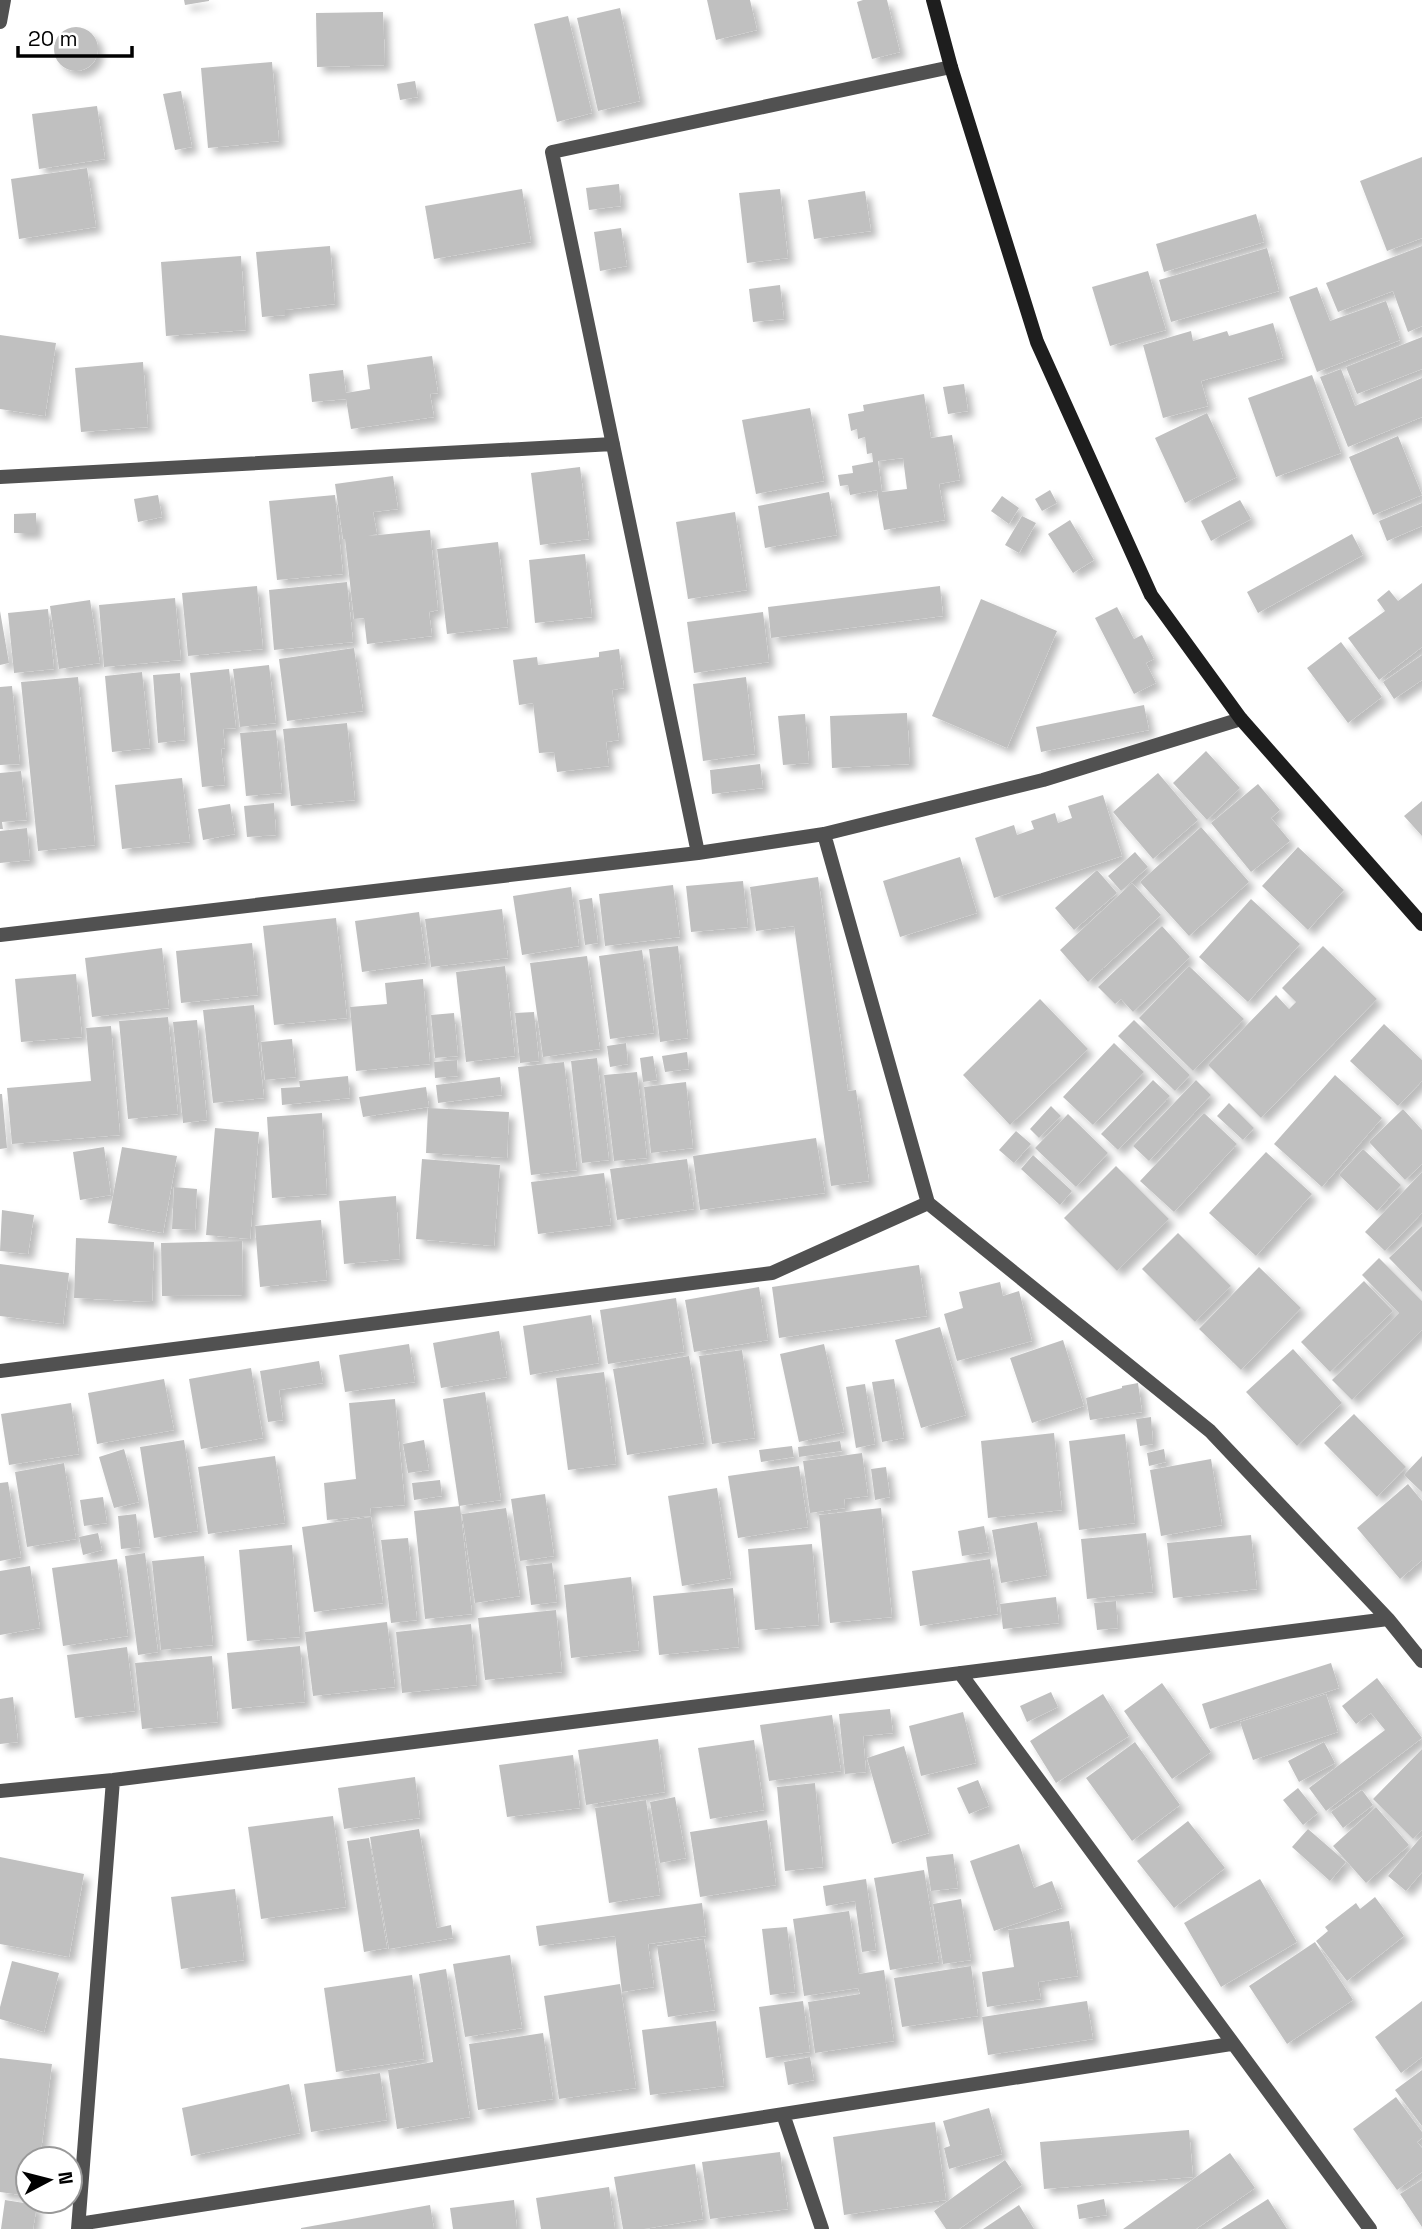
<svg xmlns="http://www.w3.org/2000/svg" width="1422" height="2229" viewBox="0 0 1422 2229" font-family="'Space Grotesk',sans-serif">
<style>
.building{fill:#c0c0c0;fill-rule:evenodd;filter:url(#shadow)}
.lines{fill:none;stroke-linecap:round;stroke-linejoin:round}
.street{stroke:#515151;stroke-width:14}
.secondary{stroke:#1e1e1e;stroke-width:14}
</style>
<defs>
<filter id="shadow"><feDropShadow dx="6" dy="6" stdDeviation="3.5" flood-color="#0004"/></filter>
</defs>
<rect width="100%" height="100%" fill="#fff"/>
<path class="building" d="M184 0H209V1L185 5Z
M707 0H750L757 30 716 40Z
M863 0H887L900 52 872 59 857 2Z
M620 8 640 101 598 111 577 18Z
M383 12 385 65 317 67 316 13Z
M568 16 592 113 557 122 534 24Z
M54 49a22 22 0 1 1 44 0a22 22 0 1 1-44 0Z
M272 62 279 141 208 148 201 68Z
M415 81 418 97 400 100 397 84Z
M181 91 192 147 175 150 163 94Z
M97 106 105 159 39 169 32 114Z
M1422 157V238L1387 251 1360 181Z
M87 168 96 227 19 239 11 179Z
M619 184 621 206 589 210 586 188Z
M522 189 531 242 434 259 425 206Z
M780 189 788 258 747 263 739 193Z
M865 191 871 231 814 239 808 200Z
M1256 214 1264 242 1164 272 1156 244Z
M621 228 627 266 600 271 594 232Z
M330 246 335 304 285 310V315L262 317 256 252Z
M1422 246V326L1408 332 1393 291 1338 312 1326 283Z
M1267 248 1279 291 1171 322 1159 280Z
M241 256 246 330 166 336 161 262Z
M1148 271 1166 330 1110 346 1092 287Z
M780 285 784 319 753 322 749 289Z
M1317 287 1330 321 1386 301 1400 340 1317 372 1289 297Z
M1273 323 1283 358 1201 381 1208 406 1163 418 1143 345 1191 331 1193 341 1227 331 1229 336Z
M0 335 56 343 45 416 0 409Z
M1422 337V369L1357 394 1346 367Z
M432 356 438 393 430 394 434 417 351 429 346 399 312 402 309 374 343 370 346 393 370 389 367 365Z
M143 362 148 427 81 432 75 368Z
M1341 369 1355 406 1422 378V417L1348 447 1320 377Z
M1312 375 1341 453 1276 477 1248 398Z
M964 384 968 411 948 414 943 387Z
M924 394 931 438 952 435 960 480 939 484 945 520 884 530 877 490 850 495 848 485 840 486 838 475 853 473 852 466 873 462 872 453 867 454 865 437 858 439 857 429 851 431 848 414 864 411 863 405ZM903 458 907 489 882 492 878 461Z
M810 408 824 481 756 494 742 420Z
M1207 413 1237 477 1185 503 1155 438Z
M1398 436 1422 495 1373 515 1349 457Z
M580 467 589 539 540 545 531 473Z
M393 476 398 509 373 512 377 534 368 536 430 530 438 610 429 612 432 636 367 644 364 618 354 619 345 539H343L335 484Z
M1050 490 1057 503 1042 511 1035 499Z
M829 492 837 535 765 548 758 506Z
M158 495 162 517 138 522 134 499Z
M335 495 343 574 277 580 269 501Z
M1002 496 1019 508 1009 524 991 511Z
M1240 500 1251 519 1211 541 1201 521Z
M1422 503V526L1387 541 1379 521Z
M735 512 747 590 688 599 676 522Z
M36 513V533H14V514Z
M1022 516 1036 523 1019 553 1005 545Z
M1070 520 1094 560 1073 573 1048 534Z
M1352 534 1363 555 1258 613 1247 592Z
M498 542 508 627 447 634 437 549Z
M585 554 592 617 535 623 529 560Z
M347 582 353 642 274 650 269 590Z
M1422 583V647L1379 680 1348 638 1385 611 1377 600 1389 590 1398 601Z
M257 586 263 649 188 656 182 593Z
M940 586 943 616 771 638 768 607Z
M175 598 181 660 104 667 99 605Z
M981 599 1057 631 1007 748 932 716Z
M90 600 100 663 59 669 50 606Z
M1117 607 1134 639 1142 635 1154 659 1146 663 1156 683 1134 694 1095 618Z
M48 609 54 669 14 673 8 613Z
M0 611 9 663 0 665Z
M763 612 769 662 694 673 687 622Z
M1341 642 1382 697 1348 723 1307 668Z
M354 648 363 711 287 721 279 659Z
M619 649 624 688 612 690 619 740 606 742 609 766 557 772 554 752 539 753 533 703 519 705 513 660 537 657 538 665 599 657V652Z
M1422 655V680L1394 699 1383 682Z
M269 665 276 723 240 727 233 669Z
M229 669 236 728 223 729 225 748 221 749 225 785 202 787 190 673Z
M142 672 150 748 112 752 105 676Z
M180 673 185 740 158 743 153 675Z
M78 677 95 845 38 851 21 682Z
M746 677 755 754 703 761 693 684Z
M12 686 20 764 0 765V687Z
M1144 705 1149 730 1041 752 1036 727Z
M907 713 910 764 832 768 830 716Z
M805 714 809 763 783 765 778 716Z
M347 723 355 800 291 806 283 729Z
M276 730 282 793 246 796 240 733Z
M1206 751 1240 788 1207 820 1173 783Z
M760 764 763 788 712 794 710 770Z
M21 771 27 820 2 822 3 829H0V773Z
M1158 773 1198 820 1153 859 1113 812Z
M182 778 190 842 122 849 115 785Z
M1258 784 1280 810 1271 818 1290 841 1251 872 1211 823Z
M1103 795 1122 856 994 898 975 838 1014 825 1017 835 1034 829 1031 821 1055 813 1058 823 1072 818 1068 806Z
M1422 801V836L1404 816Z
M274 803 276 835 247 837 244 806Z
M230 804 235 834 203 840 198 809Z
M1201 827 1249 882 1189 936 1140 882Z
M27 828 30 860 0 863V831Z
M1298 847 1344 890 1308 930 1262 886Z
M1135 852 1148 867 1121 891 1108 876Z
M960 857 977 913 900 937 883 881Z
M1097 870 1117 893 1074 930 1055 908Z
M818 877 848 1091 856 1090 869 1181 831 1186 794 926 756 931 750 887Z
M743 881 748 927 691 932 686 886Z
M1132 883 1161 915 1088 982 1060 950Z
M673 885 680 937 605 946 599 894Z
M571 887 579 946 522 955 513 896Z
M592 898 598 943 585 945 579 900Z
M1251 899 1300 944 1248 1002 1199 957Z
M502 909 508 958 431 967 425 919Z
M419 912 426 963 362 972 355 921Z
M336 918 347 1018 274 1025 263 926Z
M1162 926 1190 957 1133 1012 1121 999 1115 1004 1098 987Z
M252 943 258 995 181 1003 176 951Z
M678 946 688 1038 660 1042 649 949Z
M1323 946 1377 999 1261 1118 1208 1065 1276 995 1289 1009 1296 1002 1282 988Z
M162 948 169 1008 92 1017 85 958Z
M642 950 654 1033 610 1039 599 956Z
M587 956 600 1049 543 1057 530 963Z
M505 966 515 1056 466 1062 456 972Z
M1189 966 1244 1019 1193 1071 1139 1018Z
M76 974 82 1037 21 1042 15 979Z
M423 979 430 1064 356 1071 350 1007 387 1004 385 983Z
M1040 999 1088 1049 1010 1125 963 1075Z
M254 1005 264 1098 213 1103 203 1010Z
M534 1012 539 1061 520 1063 515 1013Z
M454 1013 458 1056 435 1058 431 1015Z
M168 1017 178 1114 128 1119 119 1021Z
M197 1020 207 1120 183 1123 173 1022Z
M1134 1020 1190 1075 1175 1091 1118 1036Z
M1384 1024 1422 1060V1081L1398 1106 1350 1061Z
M111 1026 120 1135 12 1144 7 1088 91 1081 86 1028Z
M292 1039 296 1077 265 1080 261 1042Z
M626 1043 628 1064 610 1067 607 1046Z
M1114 1043 1144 1072 1093 1125 1063 1097Z
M687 1052 689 1069 665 1072 662 1056Z
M653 1056 657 1080 643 1082 640 1058Z
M597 1058 609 1160 582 1163 571 1061Z
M457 1060 458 1076 435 1078 434 1062Z
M564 1062 577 1170 531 1175 518 1067Z
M637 1072 647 1158 614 1161 604 1075Z
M1335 1075 1382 1118 1322 1187 1274 1144Z
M348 1076 350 1098 282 1105 281 1088 300 1087 299 1081Z
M500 1077 502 1095 438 1103 436 1085Z
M1153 1080 1170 1096 1118 1150 1101 1134Z
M1196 1080 1211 1095 1149 1161 1133 1146Z
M686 1082 693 1148 651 1153 644 1087Z
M426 1087 429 1107 363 1117 359 1097Z
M0 1094H2L7 1148 0 1149Z
M1229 1103 1254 1128 1243 1140 1217 1116Z
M1051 1106 1061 1116 1039 1138 1030 1129Z
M428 1108 509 1112 507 1158 426 1153Z
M1403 1109 1422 1130V1164L1405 1180 1369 1142Z
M322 1113 327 1194 272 1198 267 1117Z
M1204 1113 1237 1144 1174 1212 1140 1181Z
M1068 1114 1108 1153 1076 1187 1035 1148Z
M215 1128 259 1132 250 1239 206 1235Z
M1016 1131 1031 1144 1014 1163 999 1150Z
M816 1138 825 1193 700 1210 693 1156Z
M104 1147 111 1195 80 1200 73 1152Z
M122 1147 177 1156 163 1233 108 1223Z
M1363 1149 1401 1185 1377 1211 1339 1175Z
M1266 1152 1312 1194 1256 1256 1209 1213Z
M1033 1155 1072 1191 1060 1205 1021 1169Z
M422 1159 500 1165 494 1246 416 1239Z
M687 1159 694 1209 617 1220 610 1169Z
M1116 1166 1169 1219 1117 1271 1064 1218Z
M1422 1172V1213L1385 1251 1365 1232Z
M604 1173 611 1225 538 1234 531 1182Z
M174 1187 197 1189 195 1230 172 1229Z
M396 1196 400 1259 344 1264 339 1201Z
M2 1210 34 1215 28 1254 0 1251Z
M321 1220 327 1280 260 1287 255 1226Z
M1422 1226V1292L1389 1258Z
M1178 1233 1231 1286 1195 1322 1142 1269Z
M76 1238 154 1242 152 1302 74 1298Z
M242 1241 243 1295 162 1296 161 1243Z
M1379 1258 1422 1301V1330L1352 1400 1332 1380 1399 1313 1362 1275Z
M0 1264 69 1273 63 1324 0 1316Z
M919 1265 927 1316 779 1338 772 1287Z
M1259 1267 1301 1308 1241 1370 1199 1329Z
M1364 1281 1393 1311 1330 1372 1301 1342Z
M1000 1282 1003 1296 1019 1291 1032 1341 957 1361 944 1314 963 1308 959 1292Z
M759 1287 768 1340 694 1352 685 1300Z
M676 1298 684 1352 608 1364 600 1310Z
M591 1315 599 1363 530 1375 523 1326Z
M940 1327 966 1415 921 1428 895 1340Z
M499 1331 507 1377 441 1388 433 1343Z
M1063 1340 1084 1406 1032 1423 1010 1358Z
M409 1344 415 1382 345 1392 339 1355Z
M824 1344 844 1432 799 1442 780 1354Z
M1293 1349 1342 1403 1297 1446 1246 1392Z
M742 1350 755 1438 712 1444 699 1356Z
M689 1356 704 1443 627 1455 613 1369Z
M319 1361 323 1383 279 1390 283 1420 268 1422 260 1371Z
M251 1368 263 1438 201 1449 189 1379Z
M604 1372 616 1464 568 1470 556 1378Z
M164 1379 174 1430 97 1444 88 1393Z
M894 1379 904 1438 882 1442 872 1382Z
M1138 1383 1142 1412 1090 1420 1086 1398 1122 1388V1386Z
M865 1384 875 1444 856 1448 846 1387Z
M485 1392 501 1500 459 1506 443 1399Z
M395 1399 405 1505 370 1508 371 1516 327 1520 324 1483 356 1479 349 1403Z
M71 1403 79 1454 9 1465 1 1414Z
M1354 1414 1406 1467 1377 1497 1324 1443Z
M1151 1417 1153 1444 1140 1446 1136 1419Z
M1054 1433 1062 1510 988 1518 981 1441Z
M1125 1434 1135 1523 1079 1530 1069 1441Z
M184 1440 198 1531 154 1538 140 1447Z
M424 1440 429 1470 408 1473 403 1444Z
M840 1441 842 1451 799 1457 798 1447Z
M792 1446 794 1457 761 1462 759 1450Z
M124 1449 139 1502 114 1508 99 1457Z
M1164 1449 1166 1462 1149 1466 1147 1453Z
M862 1453 868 1496 844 1499 845 1508 810 1513 803 1461Z
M275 1456 285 1523 208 1534 198 1467Z
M1422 1456V1492L1404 1475Z
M1211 1459 1222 1525 1161 1536 1150 1470Z
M64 1463 76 1539 27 1547 15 1472Z
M799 1466 808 1527 738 1538 728 1476Z
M886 1467 890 1497 875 1500 871 1469Z
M440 1480 442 1496 414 1500 412 1483Z
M8 1482 21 1557 0 1561V1483Z
M1408 1484 1422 1501V1560L1400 1579 1357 1528Z
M717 1488 731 1578 682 1586 668 1496Z
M545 1494 554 1556 520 1561 511 1499Z
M103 1497 107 1523 84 1526 80 1500Z
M460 1506 472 1614 425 1619 414 1511Z
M506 1508 520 1596 475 1603 462 1514Z
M881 1508 892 1617 830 1623 819 1515Z
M136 1514 140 1547 121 1549 118 1516Z
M371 1517 383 1603 314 1612 302 1527Z
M1037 1522 1047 1575 1001 1583 992 1530Z
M984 1526 989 1552 962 1556 958 1531Z
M98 1533 102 1550 83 1555 79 1537Z
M1146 1533 1153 1592 1087 1599 1081 1539Z
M1251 1535 1257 1589 1173 1598 1167 1543Z
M408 1538 417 1620 391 1623 381 1540Z
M812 1544 819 1625 755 1630 748 1549Z
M292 1545 300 1637 247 1641 239 1550Z
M145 1553 158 1652 138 1655 125 1556Z
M204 1556 213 1645 161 1650 152 1561Z
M117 1559 128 1636 63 1646 52 1568Z
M990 1559 998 1614 920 1626 912 1571Z
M552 1563 557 1602 531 1605 526 1566Z
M30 1566 40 1628 0 1635V1571Z
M631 1577 639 1650 571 1658 564 1585Z
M733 1588 739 1647 659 1655 653 1596Z
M1056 1597 1059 1623 1003 1629 1000 1604Z
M1116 1601 1118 1628 1097 1630 1094 1603Z
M556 1610 562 1672 485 1680 478 1618Z
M387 1622 395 1687 313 1696 305 1632Z
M471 1624 477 1685 402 1693 396 1632Z
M300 1646 305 1702 232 1709 227 1653Z
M127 1647 135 1711 75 1718 67 1655Z
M212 1656 218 1722 142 1729 135 1663Z
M1331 1663 1339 1688 1210 1729 1202 1704Z
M1377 1678 1422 1738 1326 1811 1309 1788 1385 1730 1371 1713 1356 1724 1342 1706Z
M1162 1683 1211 1752 1172 1779 1124 1711Z
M1051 1692 1058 1707 1027 1722 1020 1706Z
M1103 1694 1129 1736 1056 1783 1030 1741Z
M1326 1694 1338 1732 1253 1760 1240 1722Z
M13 1697 18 1742 0 1744V1699Z
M890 1709 893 1733 863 1736 866 1772 845 1774 839 1714Z
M963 1712 976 1763 921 1776 909 1726Z
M832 1715 841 1771 769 1781 760 1725Z
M658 1739 665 1792 586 1805 578 1750Z
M754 1740 764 1810 710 1819 698 1748Z
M1135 1742 1180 1805 1132 1841 1086 1778Z
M1324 1742 1335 1763 1299 1782 1288 1761Z
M904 1746 929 1833 892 1844 867 1758Z
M1422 1749V1830L1413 1839 1373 1799Z
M573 1755 580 1808 507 1817 499 1765Z
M415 1777 420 1818 344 1829 338 1788Z
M978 1780 989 1806 969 1814 957 1788Z
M815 1783 823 1867 785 1871 777 1787Z
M1298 1788 1318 1813 1303 1825 1283 1800Z
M1362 1790 1373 1805 1343 1828 1331 1812Z
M675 1797 686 1858 660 1863 650 1802Z
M646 1800 660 1895 609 1903 595 1808Z
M1376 1807 1409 1845 1366 1883 1333 1846Z
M333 1816 346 1907 261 1919 248 1827Z
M767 1820 776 1885 700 1897 690 1832Z
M1188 1821 1225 1868 1174 1908 1137 1861Z
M419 1829 437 1928 451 1925 453 1938 389 1949 370 1837Z
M1308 1829 1346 1862 1330 1881 1292 1847Z
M1422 1836V1872L1406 1891 1388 1876Z
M369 1838 387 1948 364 1952 347 1841Z
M1019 1844 1034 1888 1052 1881 1062 1908 994 1931 970 1861Z
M953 1854 958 1888 931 1891 926 1857Z
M0 1857 84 1874 69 1957 0 1944Z
M924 1870 939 1962 890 1970 874 1878Z
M866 1879 876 1950 862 1952 855 1901 826 1906 823 1886Z
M1260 1879 1297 1942 1221 1987 1184 1923Z
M235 1889 244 1960 181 1969 171 1897Z
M1375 1897 1404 1936 1347 1981 1316 1941 1328 1931 1325 1927 1356 1903 1360 1909Z
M961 1899 971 1960 943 1964 933 1904Z
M702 1903 706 1936 648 1944 654 1987 622 1992 615 1936 539 1946 536 1926Z
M849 1911 859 1974 884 1970 894 2041 815 2053 808 2002 860 1994 858 1988 804 1996 793 1919Z
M1069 1921 1078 1976 1038 1982 1041 1999 987 2007 982 1972 1014 1967 1008 1930Z
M787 1927 795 1992 770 1995 762 1929Z
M704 1939 715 2010 668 2017 657 1946Z
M1315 1942 1353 2000 1287 2044 1249 1986Z
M510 1955 522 2028 465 2037 453 1964Z
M12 1961 59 1973 44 2032 0 2019V2007Z
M971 1966 978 2016 902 2027 894 1978Z
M446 1969 470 2117 397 2129 388 2070 433 2062 419 1974Z
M412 1975 424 2059 336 2072 324 1988Z
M620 1984 636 2088 559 2099 544 1996Z
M803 2001 810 2052 766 2058 759 2007Z
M1087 2001 1093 2039 988 2055 982 2017Z
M1422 2001V2057L1401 2073 1375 2037Z
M716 2021 724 2086 650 2095 642 2030Z
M543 2033 553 2099 478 2110 469 2044Z
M810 2057 814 2080 788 2085 784 2062Z
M0 2058 52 2064 40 2159H28V2196L0 2192Z
M1422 2070V2126L1395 2090Z
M380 2073 387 2120 311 2132 304 2084Z
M289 2084 300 2133 191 2156 182 2108Z
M1396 2097 1422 2132V2138L1417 2142 1422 2148V2172L1397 2190 1353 2129Z
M989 2108 1002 2154 949 2169 944 2148 950 2146 943 2121Z
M935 2122 946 2200 844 2215 833 2137Z
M1189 2130 1193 2177 1044 2189 1040 2142Z
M780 2152 788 2209 710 2219 702 2162Z
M1230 2153 1255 2188 1196 2229H1123Z
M1005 2160 1022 2185 959 2229H946L934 2211Z
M695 2164 703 2219 644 2229H623L614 2177Z
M1422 2180V2227L1400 2194Z
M609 2187 615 2229H541L536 2198Z
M1104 2199 1107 2215 1079 2219 1077 2205Z
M1268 2199 1287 2229H1221Z
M5 2200 37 2205 33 2229H1Z
M514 2200 517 2229H453L450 2208Z
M430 2205 434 2229H301V2228Z
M1019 2205 1034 2229H983Z"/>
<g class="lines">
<path class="street" d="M0 22 4 0
M0 477 613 444
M824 834 928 1203 1210 1431 1388 1619 1422 1661
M698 853 552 152 951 67
M0 935 698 853 824 834 1043 780 1241 719
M0 1371 772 1273 928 1203
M960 1673 1370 2229
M0 1791 113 1780 1388 1619
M783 2114 822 2229
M79 2224 1231 2044
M78 2229 113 1780"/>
<path class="secondary" d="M933 0 951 67 1037 342 1151 595 1241 719 1422 924"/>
</g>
<g transform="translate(49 2180) rotate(83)"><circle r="33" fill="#ffffff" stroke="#999999" stroke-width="2"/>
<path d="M0-5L12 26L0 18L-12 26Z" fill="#000000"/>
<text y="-10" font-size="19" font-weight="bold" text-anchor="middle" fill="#000000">N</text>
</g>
<path d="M18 46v10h114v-10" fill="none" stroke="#000000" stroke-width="3.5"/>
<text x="28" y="46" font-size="21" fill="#000000" stroke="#ffffff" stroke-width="5" paint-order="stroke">20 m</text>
</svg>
